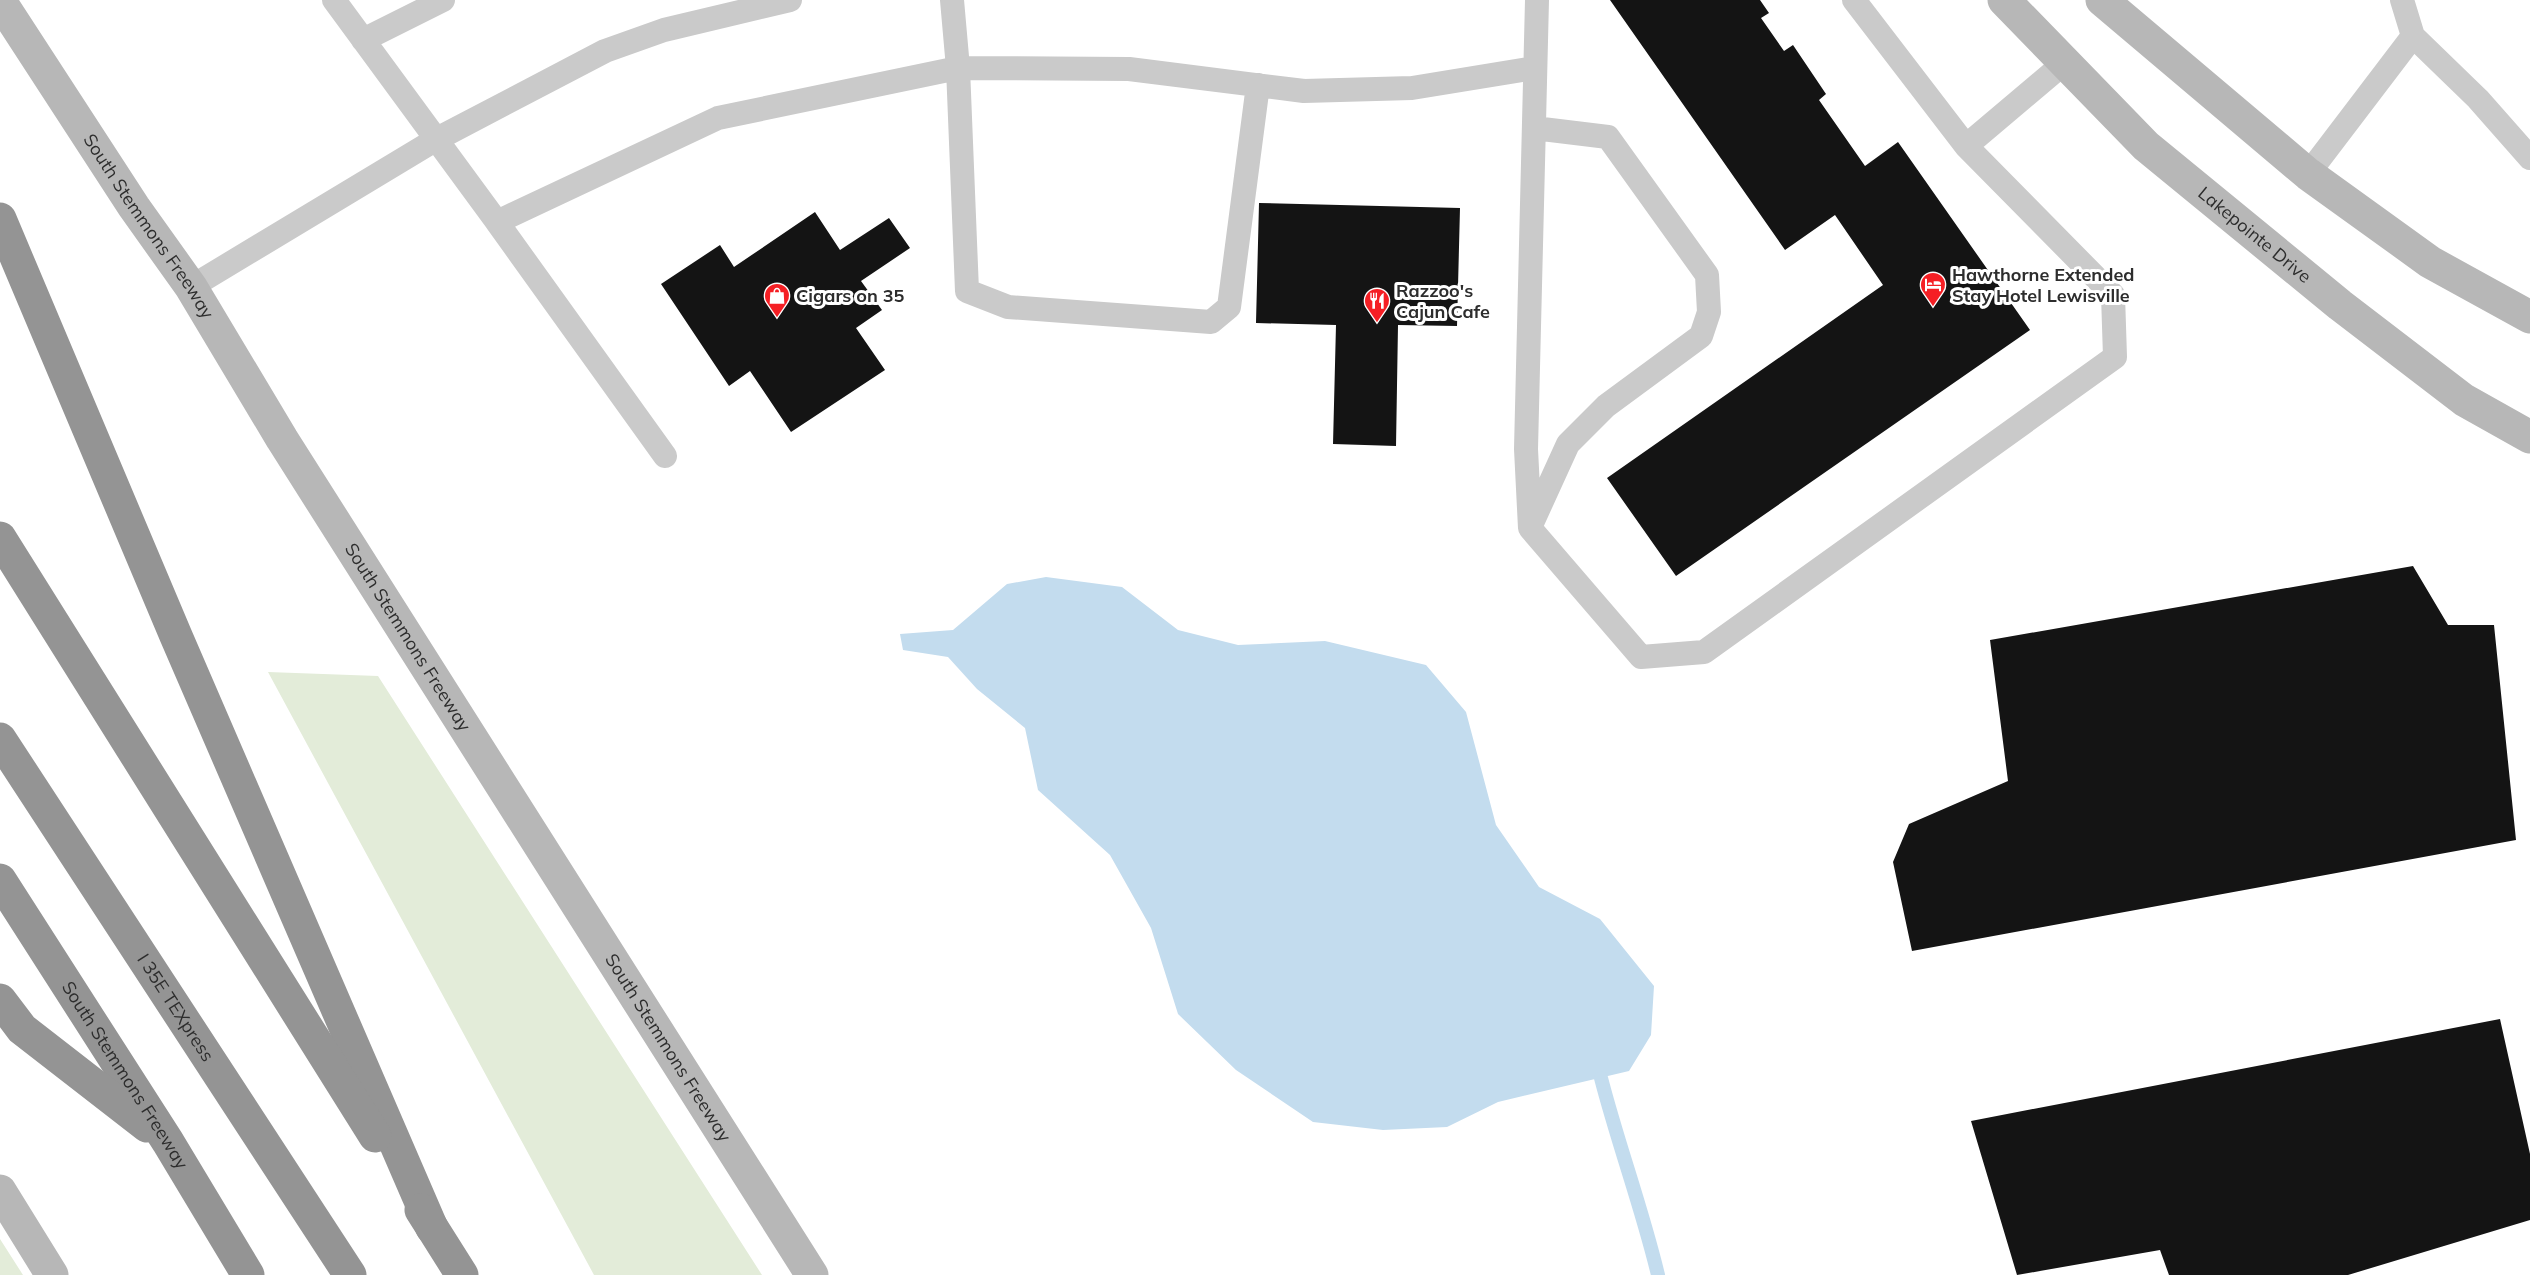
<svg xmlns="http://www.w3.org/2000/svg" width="2530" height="1275" viewBox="0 0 2530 1275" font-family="Mulish,sans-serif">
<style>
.green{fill:#e3ecd9}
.water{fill:#c3dcee}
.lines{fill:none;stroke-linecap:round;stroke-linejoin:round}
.stream{stroke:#c3dcee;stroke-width:14}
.building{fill:#141414}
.lane{stroke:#cacaca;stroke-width:24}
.secondary{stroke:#b7b7b7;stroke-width:33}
.highway{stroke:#949494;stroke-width:33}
.labels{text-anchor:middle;stroke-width:6;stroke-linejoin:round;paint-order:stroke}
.street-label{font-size:18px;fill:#2d2d2d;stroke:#fff}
.poi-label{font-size:18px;font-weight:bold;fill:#2d2d2d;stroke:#fff;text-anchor:start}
</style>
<rect width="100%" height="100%" fill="#fff"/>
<path class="green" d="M268 672 378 676 762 1275H594Z
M0 1239 23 1275H0Z"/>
<path class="water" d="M1046 577 1122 587 1178 630 1238 645 1325 641 1426 665 1466 712 1496 825 1539 887 1600 919 1654 986 1651 1035 1629 1071 1498 1102 1447 1127 1383 1130 1313 1122 1236 1070 1178 1014 1151 928 1110 855 1038 790 1025 728 977 689 948 657 903 650 900 634 953 630 1007 584Z"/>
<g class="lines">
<path class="stream" d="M1601 1078C1618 1144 1642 1208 1658 1275"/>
</g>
<path class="building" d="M1610 0H1760L1769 13 1761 18 1784 51 1793 45 1826 94 1819 100 1865 166 1898 142 2030 330 1676 576 1607 478 1883 285 1835 215 1785 250Z
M1259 203 1460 208 1457 326 1398 325 1396 446 1333 444 1336 325 1256 323Z
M815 212 840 250 889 218 910 248 861 281 882 310 856 328 885 370 791 432 750 371 729 386 661 284 720 245 734 267Z
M2413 566 2448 625H2494L2516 840 1912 951 1893 862 1909 824 2008 781 1990 640Z
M2500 1019 2530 1154V1220L2348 1275H2169L2160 1250 2017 1275 1971 1121Z"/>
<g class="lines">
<path class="lane" d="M334 0 497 222 718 118 958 68 1129 69 1304 91 1412 88 1535 68
M952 0 958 68 967 291 1008 307 1211 322 1229 307 1258 85
M1537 0 1526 449 1530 528 1641 657 1704 652 2115 357 2113 295 1966 146 1854 0
M2413 36 2478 99 2530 158
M363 40 443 0
M1966 146 2063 64
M2308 174 2413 36 2402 0
M497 222 665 456
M191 287 435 140 605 51 664 30 790 0
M1532 523 1568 444 1606 406 1701 336 1709 312 1707 275 1608 137 1534 128"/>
<g class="secondary">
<path id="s1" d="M2004 0 2146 146 2340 305 2464 400 2530 437"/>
<path d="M2102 0 2308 174 2430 262 2530 317"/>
<path id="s2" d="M0 1 134 207 191 287 282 439 812 1275"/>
<path d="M0 1191 52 1275"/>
</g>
<g class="highway">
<path d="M0 219 176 636 432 1228"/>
<path d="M0 538 375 1136"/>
<path id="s3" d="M0 739 350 1275"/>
<path id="s4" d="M0 880 168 1142 248 1275"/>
<path d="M0 1000 22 1029 147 1126"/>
<path d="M421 1210 462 1275"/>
</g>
</g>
<defs>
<symbol id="hotel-pin" viewBox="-11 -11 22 30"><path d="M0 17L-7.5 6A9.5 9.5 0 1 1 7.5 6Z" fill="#f51f24" stroke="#fff"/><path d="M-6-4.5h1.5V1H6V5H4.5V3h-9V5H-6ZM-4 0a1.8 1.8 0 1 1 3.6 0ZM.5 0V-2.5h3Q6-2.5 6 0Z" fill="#fff"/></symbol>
<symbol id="shop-pin" viewBox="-11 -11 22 30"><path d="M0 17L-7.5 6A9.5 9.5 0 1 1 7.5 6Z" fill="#f51f24" stroke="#fff"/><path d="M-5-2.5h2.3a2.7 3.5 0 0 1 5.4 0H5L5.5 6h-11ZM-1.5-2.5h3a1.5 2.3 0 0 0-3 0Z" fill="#fff"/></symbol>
<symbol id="restaurant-pin" viewBox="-11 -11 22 30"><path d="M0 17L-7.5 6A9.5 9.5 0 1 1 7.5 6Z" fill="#f51f24" stroke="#fff"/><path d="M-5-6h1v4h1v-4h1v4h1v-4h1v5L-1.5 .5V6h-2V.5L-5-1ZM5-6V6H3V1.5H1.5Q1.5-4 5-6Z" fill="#fff"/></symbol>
</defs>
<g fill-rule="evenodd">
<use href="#hotel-pin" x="1918" y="270" width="30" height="40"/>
<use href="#shop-pin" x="762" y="281" width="30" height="40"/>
<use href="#restaurant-pin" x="1362" y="286" width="30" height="40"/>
</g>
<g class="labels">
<g class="street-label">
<text dy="6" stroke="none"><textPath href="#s2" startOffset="270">South Stemmons Freeway</textPath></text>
<text dy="6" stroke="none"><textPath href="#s1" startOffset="344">Lakepointe Drive</textPath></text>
<text dy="6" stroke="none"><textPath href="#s2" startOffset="756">South Stemmons Freeway</textPath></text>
<text dy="6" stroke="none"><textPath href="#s3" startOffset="321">I 35E TEXpress</textPath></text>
<text dy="6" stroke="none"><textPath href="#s2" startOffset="1242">South Stemmons Freeway</textPath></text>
<text dy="6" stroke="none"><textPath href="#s4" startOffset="232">South Stemmons Freeway</textPath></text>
</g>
<g class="poi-label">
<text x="1952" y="281">Hawthorne Extended<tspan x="1952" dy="21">Stay Hotel Lewisville</tspan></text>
<text x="1396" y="297">Razzoo's<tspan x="1396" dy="21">Cajun Cafe</tspan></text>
<text x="796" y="302">Cigars on 35</text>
</g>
</g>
</svg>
